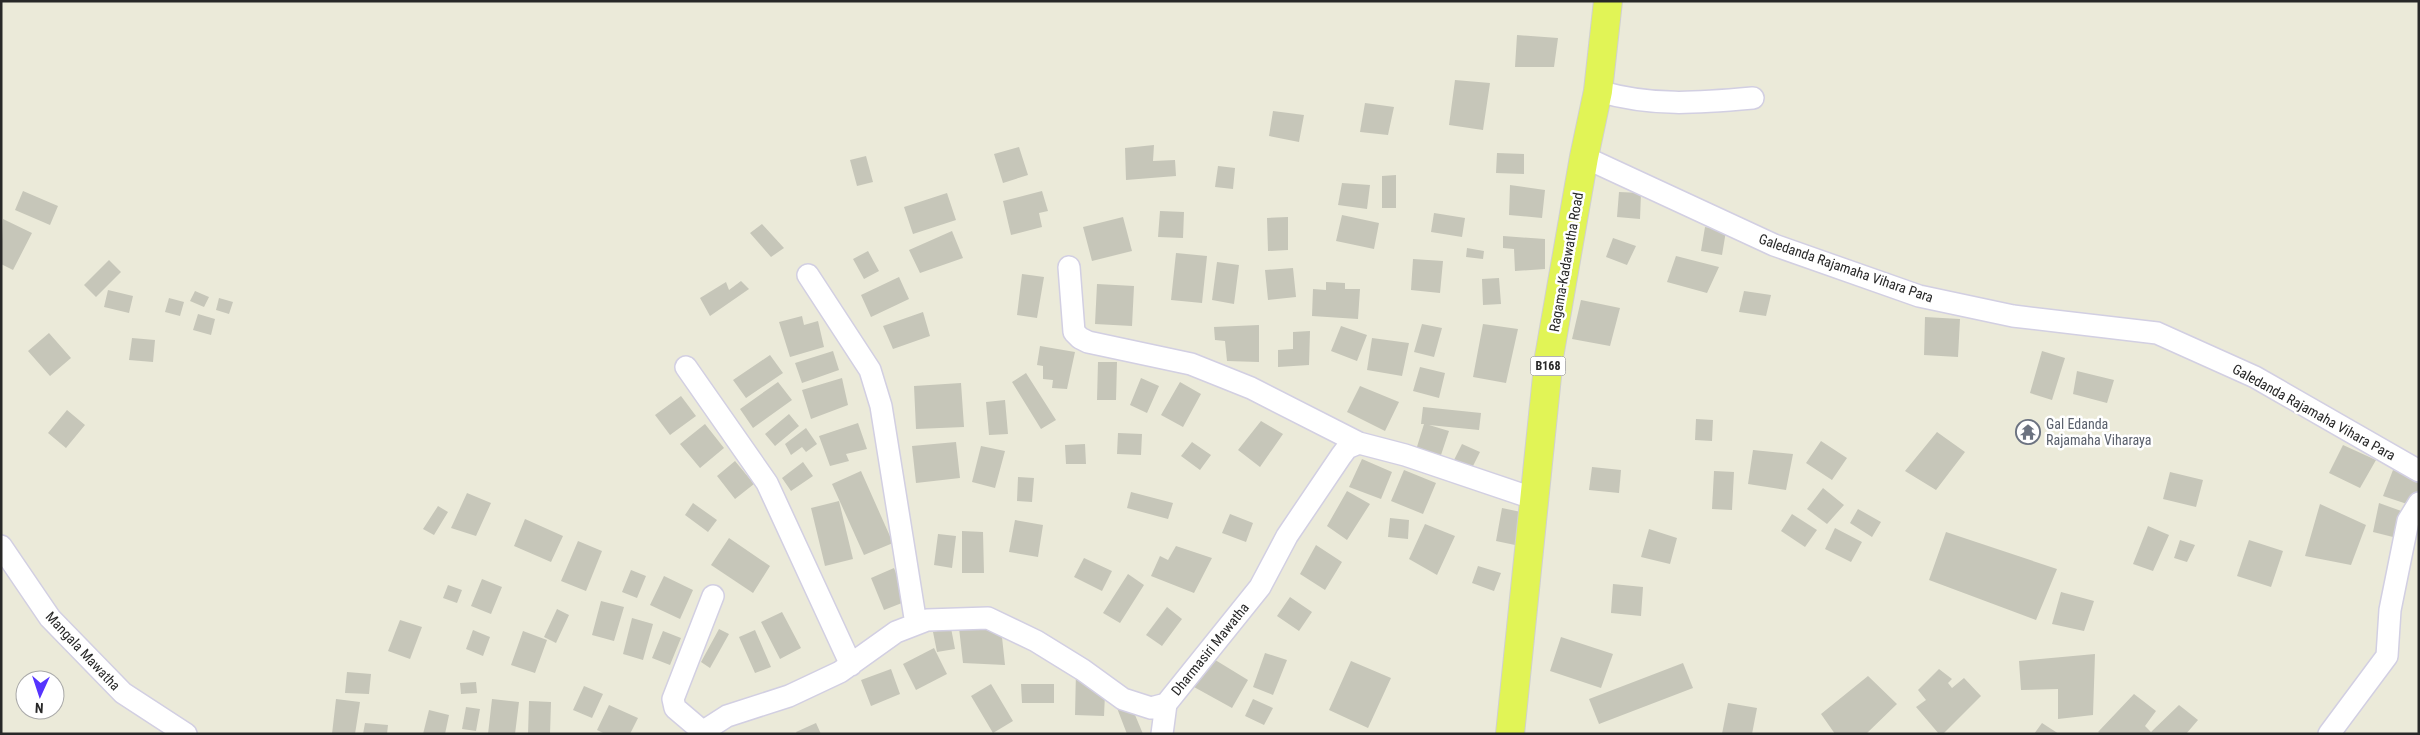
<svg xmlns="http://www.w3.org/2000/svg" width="2420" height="735" viewBox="0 0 2420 735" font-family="'Roboto Condensed',sans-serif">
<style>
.building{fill:#c6c6b9}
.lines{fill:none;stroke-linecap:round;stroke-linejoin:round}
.minor-casing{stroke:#d2cfe2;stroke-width:24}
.primary-casing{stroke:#d0d0d0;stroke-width:30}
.minor{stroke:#fff;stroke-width:21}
.primary{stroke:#e1f456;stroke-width:28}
.labels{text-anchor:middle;stroke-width:5;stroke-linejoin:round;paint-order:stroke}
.shield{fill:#fff;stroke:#686868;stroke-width:1}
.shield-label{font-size:12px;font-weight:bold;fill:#282828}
.street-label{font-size:14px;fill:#282828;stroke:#fff}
.worship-label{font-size:14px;fill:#5b616d;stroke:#fff;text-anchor:start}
</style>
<rect width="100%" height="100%" fill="#ebead9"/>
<path class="building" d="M1517 35 1558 38 1554 67H1515Z
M1455 80 1490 83 1483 130 1449 125Z
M1365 103 1394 107 1388 135 1360 132Z
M1273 111 1304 115 1299 142 1269 136Z
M1154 145 1153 161 1175 160 1176 176 1126 180 1125 148Z
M1019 147 1028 175 1003 183 994 154Z
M1497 153 1524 154V174L1496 173Z
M866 156 873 182 857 186 850 160Z
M1218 166 1235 168 1233 189 1215 187Z
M1396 175V208H1382V176Z
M1342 183 1370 185 1367 209 1338 205Z
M1510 185 1545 190 1542 218 1509 215Z
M23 191 58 206 50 225 15 210Z
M1042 191 1048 211 1039 213 1042 227 1011 235 1003 201Z
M1619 192 1641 193 1640 219 1617 217Z
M947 193 956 220 913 234 904 207Z
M1160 211 1184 212 1183 238 1158 237Z
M1434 213 1465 218 1462 237 1431 232Z
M1342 215 1379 223 1374 249 1336 241Z
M1123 217 1132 251 1092 261 1083 227Z
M1288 217V250L1268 251 1267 218Z
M3 219 32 233 13 270 1 264Z
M762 224 784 248 771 257 750 233Z
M1705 227 1726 231 1722 255 1701 251Z
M952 231 963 258 920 273 909 250Z
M1503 236 1545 239V269L1515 271 1514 249 1503 248Z
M1613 238 1636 246 1627 265 1606 257Z
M1467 248 1484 251 1483 259 1466 257Z
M868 251 879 271 864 279 853 259Z
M1176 253 1207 256 1202 303 1171 300Z
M1676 256 1719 267 1707 293 1667 282Z
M1413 259 1443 261 1440 293 1411 290Z
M109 260 121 272 96 297 84 285Z
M1217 262 1239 265 1234 304 1212 300Z
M1293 268 1296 297 1268 300 1265 270Z
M1022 274 1044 277 1037 318 1017 315Z
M899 277 909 299 871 317 861 295Z
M1499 278 1501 304 1483 305 1482 279Z
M741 281 749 289 710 316 700 298 726 282 729 290Z
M1326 282 1345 283V289H1360L1358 319 1312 316 1313 289 1326 290Z
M1097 284 1134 286 1132 326 1095 324Z
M108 290 133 296 129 313 104 307Z
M195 291 209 297 204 307 190 301Z
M1744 291 1771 295 1766 316 1739 312Z
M169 298 184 302 180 316 165 312Z
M219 298 233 302 229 314 216 310Z
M1581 300 1620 308 1610 346 1572 339Z
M923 312 930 336 893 349 883 326Z
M198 314 215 319 211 335 193 330Z
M802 316 804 325 818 321 824 347 790 357 779 322Z
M1925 317 1960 319 1958 357 1924 355Z
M1422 324 1442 328 1434 357 1414 352Z
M1483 324 1518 329 1506 383 1473 377Z
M1259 325V362L1227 361 1225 341 1215 340 1214 327Z
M1341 326 1367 335 1357 361 1331 351Z
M1310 331 1309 365 1278 367V350L1293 349V332Z
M49 333 71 358 50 376 28 351Z
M132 338 155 340 153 362 129 360Z
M1372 338 1409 343 1402 376 1367 370Z
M1040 346 1075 352 1067 389 1052 388 1053 380 1043 379V366L1037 365Z
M833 351 839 370 802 383 795 363Z
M2042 351 2065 358 2052 400 2030 393Z
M770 355 783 373 746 398 733 380Z
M1098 362H1117L1116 400H1097Z
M1420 367 1445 373 1439 398 1413 391Z
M2077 371 2114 380 2107 403 2073 394Z
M1026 373 1056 420 1041 429 1012 382Z
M842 378 848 405 811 419 802 390Z
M1141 378 1159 386 1147 413 1130 405Z
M778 382 792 400 753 428 740 409Z
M1180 382 1201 394 1183 427 1161 415Z
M961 383 964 427 916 429 914 386Z
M1360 386 1399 402 1385 431 1347 412Z
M681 396 696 416 670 435 655 415Z
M1005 400 1008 434 989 435 986 402Z
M1423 407 1481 413 1479 430 1429 425 1449 431 1440 458 1416 450 1424 424H1421Z
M67 410 85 425 66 448 48 433Z
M789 414 799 426 775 446 765 434Z
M1696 419 1713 420 1712 441 1695 440Z
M1261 421 1283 434 1260 467 1238 450Z
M858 423 867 449 846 454 849 461 830 466 819 436Z
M705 424 724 448 700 468 680 444Z
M806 428 817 444 806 452 802 447 791 455 785 444Z
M1937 432 1965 452 1936 490 1905 471Z
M1118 433 1142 434 1141 455 1117 454Z
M1821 441 1847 458 1832 480 1806 463Z
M956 442 960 478 916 483 912 446Z
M1192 442 1211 455 1200 470 1181 456Z
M1085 444 1086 464H1066L1065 445Z
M1462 444 1480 452 1472 468 1454 460Z
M2343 445 2376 460 2360 488 2329 473Z
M981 446 1005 451 995 488 972 482Z
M1753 450 1793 454 1786 490 1748 484Z
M1362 459 1392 472 1381 499 1349 487Z
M735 461 754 484 735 499 717 476Z
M803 462 813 476 791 491 782 478Z
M1592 467 1621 470 1619 493 1589 490Z
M1404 470 1436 483 1423 514 1391 501Z
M2393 470 2419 480 2416 507 2383 496Z
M861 471 893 543 864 555 832 484Z
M1714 471 1734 472 1732 510 1712 509Z
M2170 472 2203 480 2196 507 2163 499Z
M1018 477 1034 478 1032 502 1017 501Z
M1823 488 1844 505 1827 524 1807 509Z
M1347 491 1370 504 1347 540 1327 526Z
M1131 492 1173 503 1168 519 1127 508Z
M467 493 491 503 476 536 451 528Z
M839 501 853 559 825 566 811 508Z
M693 503 717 520 708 532 685 515Z
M2379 503 2404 512 2397 538 2373 532Z
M2320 504 2366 525 2351 565 2305 556Z
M438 506 448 512 434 535 423 529Z
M1502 508 1521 512 1515 545 1496 541Z
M1858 509 1881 522 1872 537 1850 523Z
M1230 514 1253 523 1246 542 1222 533Z
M1792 514 1817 530 1805 547 1781 531Z
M1390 518 1409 520 1408 539 1388 537Z
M525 519 563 536 551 562 514 546Z
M1015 520 1043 525 1038 557 1009 552Z
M1425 524 1455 536 1437 575 1409 559Z
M2148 526 2169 535 2153 571 2133 564Z
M1835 528 1862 542 1851 562 1825 549Z
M1649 529 1677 538 1670 564 1641 557Z
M962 531 983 532 984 573H962Z
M1946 532 2057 569 2036 620 1929 580Z
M938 534 956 536 952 568 934 565Z
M729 538 770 566 753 593 711 565Z
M2180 540 2195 545 2187 562 2174 558Z
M2249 540 2283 551 2271 587 2237 576Z
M578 541 602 551 586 591 561 581Z
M1316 545 1342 562 1325 590 1300 574Z
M1176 546 1212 558 1194 593 1151 576 1160 556 1168 560Z
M1084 558 1112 571 1102 591 1074 577Z
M1478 566 1501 573 1494 591 1472 583Z
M894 568 907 601 884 610 871 578Z
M631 570 646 576 637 598 622 592Z
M1128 574 1144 585 1120 623 1103 613Z
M664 576 693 590 680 619 650 605Z
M482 579 502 587 491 614 471 606Z
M1613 584 1643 587 1641 616 1611 613Z
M448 585 462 590 457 603 443 598Z
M2061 592 2094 601 2084 631 2052 624Z
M1290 597 1312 612 1299 631 1277 616Z
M601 601 624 607 614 641 592 635Z
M1167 607 1182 619 1162 646 1146 635Z
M557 609 569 615 556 643 544 637Z
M782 612 801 648 780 659 761 622Z
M632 618 653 624 643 660 623 654Z
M400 620 422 627 410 659 388 651Z
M951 628 955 649 937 652 933 632Z
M959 628H1001L1005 665 963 663Z
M719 629 729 634 710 668 701 662Z
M473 630 490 637 483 656 466 649Z
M755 630 771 667 755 673 739 637Z
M523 631 547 640 535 673 511 665Z
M663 631 681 638 670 665 652 658Z
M1561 637 1613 654 1601 688 1550 671Z
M934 648 947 674 916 690 903 664Z
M1265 653 1287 660 1273 695 1253 687Z
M2095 654 2093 715 2058 719V689L2021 690 2019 661Z
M1212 658 1248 680 1232 708 1194 687Z
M1351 661 1391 678 1368 728 1329 710Z
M1683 663 1693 688 1599 724 1589 699Z
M891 669 900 694 871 706 861 680Z
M1939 669 1952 679 1948 683 1952 688 1964 678 1981 696 1943 734H1939L1916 707 1926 700 1918 690Z
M1076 671 1106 672 1104 716 1075 715Z
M347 672 371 674 369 694 345 693Z
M1868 676 1897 704 1866 734H1835L1821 714Z
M476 682 477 693 461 694 460 683Z
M991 684 1013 721 993 733 971 696Z
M1021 684H1054V703H1022Z
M584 686 603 694 592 718 573 710Z
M2134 694 2156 711 2145 726 2151 732 2179 705 2198 720 2186 734H2101L2098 732Z
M336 699 360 702 355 734H332Z
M492 699 519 702 515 734H488Z
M1253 699 1273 708 1264 725 1245 716Z
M529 701 551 702 550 734H528Z
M1130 703 1143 734H1127L1117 708Z
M1728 703 1757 708 1752 734H1722Z
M609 705 638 718 630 734H605L597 730Z
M466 707 480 709 476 731 462 729Z
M429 710 449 715 445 734H423Z
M365 723 388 725 387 734H363Z
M816 723 821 734H797L796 732Z
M2042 723 2059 734H2034Z"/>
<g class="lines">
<defs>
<path id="minor" d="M1598 91C1653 107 1697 103 1753 98
M1584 157 1774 245 1919 296 2013 316 2157 333 2255 377 2419 471
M1069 267 1074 332 1080 338 1088 342 1191 364 1251 388 1359 443
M808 275 870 370 881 406 916 624
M686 367 767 483 851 665
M1 546 50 618 123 693 186 734
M702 731 675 708 673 699 713 596
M699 734 727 716 789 696 840 672 896 632 927 620 988 618 1036 641 1083 670 1123 699 1151 708 1166 704 1260 587 1287 536 1341 456 1347 448 1359 443 1405 455 1535 499
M1162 734 1166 704
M2329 734 2387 656 2390 610 2408 521 2419 503"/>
<path id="primary" d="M1510 734 1549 357 1584 157 1598 91 1608 1"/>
</defs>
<use href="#minor" class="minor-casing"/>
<use href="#primary" class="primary-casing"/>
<use href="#minor" class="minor"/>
<use href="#primary" class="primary"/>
</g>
<defs>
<symbol id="temple-ring" viewBox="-11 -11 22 22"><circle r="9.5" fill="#fff" stroke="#6b7280" stroke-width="1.5"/><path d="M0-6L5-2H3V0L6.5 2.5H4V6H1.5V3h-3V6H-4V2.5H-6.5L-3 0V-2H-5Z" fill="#6b7280"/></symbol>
</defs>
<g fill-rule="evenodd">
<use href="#temple-ring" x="2014" y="418" width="28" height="28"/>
</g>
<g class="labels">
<rect class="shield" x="1530.5" y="356.5" width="35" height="19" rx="4"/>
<g class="shield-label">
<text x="1548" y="370">B168</text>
</g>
<g class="street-label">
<text transform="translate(1566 262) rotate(-80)" y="5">Ragama-Kadawatha Road</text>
<text transform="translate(1846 268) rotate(19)" y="5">Galedanda Rajamaha Vihara Para</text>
<text transform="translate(2314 412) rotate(29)" y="5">Galedanda Rajamaha Vihara Para</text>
<text transform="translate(1210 649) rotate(-51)" y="5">Dharmasiri Mawatha</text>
<text transform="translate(83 651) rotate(47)" y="5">Mangala Mawatha</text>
</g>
<g class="worship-label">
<text x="2046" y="429">Gal Edanda<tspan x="2046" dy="16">Rajamaha Viharaya</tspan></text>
</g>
</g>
<rect width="2420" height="735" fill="none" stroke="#282828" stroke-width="5"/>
<g transform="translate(40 695) rotate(183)"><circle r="24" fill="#ffffff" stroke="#a9a9a9"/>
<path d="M0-4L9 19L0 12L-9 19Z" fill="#5634fe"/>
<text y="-8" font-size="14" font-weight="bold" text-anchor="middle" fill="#282828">N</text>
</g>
</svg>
